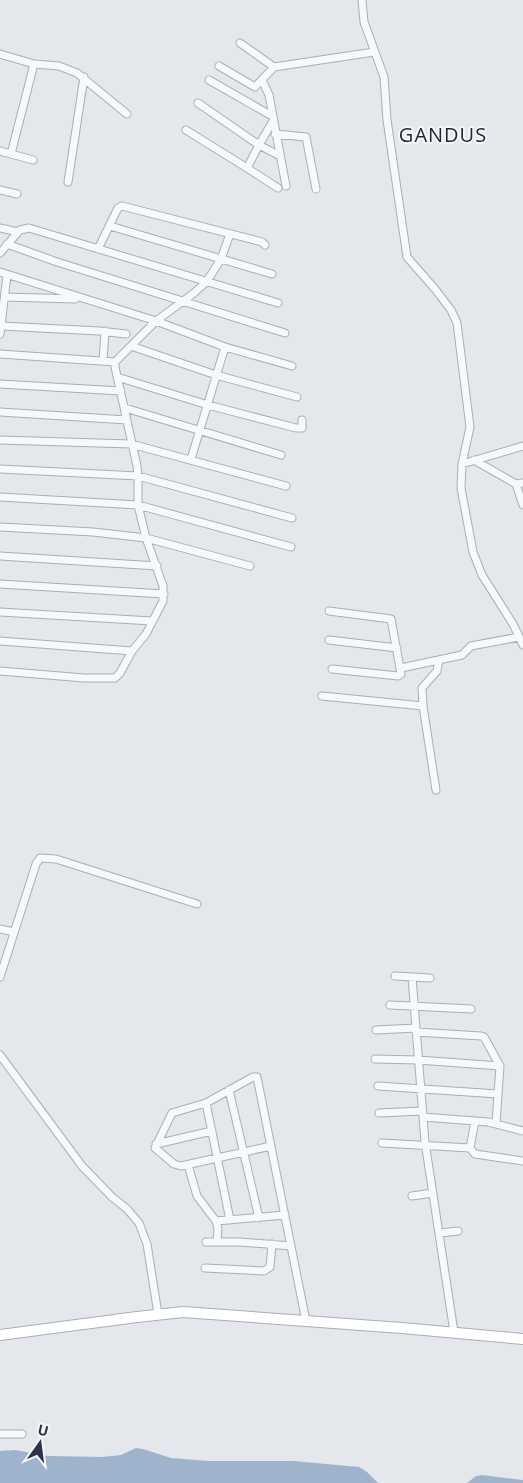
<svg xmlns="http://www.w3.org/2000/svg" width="523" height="1483" viewBox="0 0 523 1483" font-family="'Open Sans',sans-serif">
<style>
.water{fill:#9fb4cc}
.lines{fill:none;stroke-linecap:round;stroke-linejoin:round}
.street-casing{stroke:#a9aeb7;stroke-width:9}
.secondary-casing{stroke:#a9aeb7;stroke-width:12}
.street{stroke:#f7f8fa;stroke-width:7}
.secondary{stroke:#fff;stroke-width:10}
.labels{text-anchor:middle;stroke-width:4;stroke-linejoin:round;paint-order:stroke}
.quarter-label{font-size:20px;letter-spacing:1px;fill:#1d2536;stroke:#f4f6f9}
</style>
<rect width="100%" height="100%" fill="#e4e7ec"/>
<path class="water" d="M136 1448 143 1449 171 1458 208 1461H294L359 1467 367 1472 378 1483H0V1451L15 1450 48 1456 102 1457 121 1455Z
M482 1475 523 1480V1483H467L476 1476Z"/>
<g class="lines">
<defs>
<path id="street" d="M362 0 364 22 384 77 387 120 407 257 435 289 451 310 457 323 470 427 462 464 461 488 473 552 482 575 513 624 523 645
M240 43 274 67 374 52
M0 54 34 64 11 154 0 151
M34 64 59 66 77 73 127 114
M219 66 255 87 274 67
M209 80 272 116
M262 80 269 95 286 186
M198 103 259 145 247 168 278 188
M273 121 259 145 280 156
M186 130 247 168
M275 134 306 137 316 189
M11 154 33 160
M68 182 84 77
M0 190 17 194
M110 226 272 274
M0 228 18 232
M230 234 221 259 207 281 194 293 156 321 115 362V367L137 466 138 476V505L146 538 250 566
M7 244 57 262 285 333
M98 249 118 208 122 206 262 242 265 245
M0 253 20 230 29 228 278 303
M0 272 156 321 225 347 292 366
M5 297 75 299
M1 326 99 331 126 334
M0 334 7 275
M131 346 216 375 297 397
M0 354 115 362
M103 361 105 331
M117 377 208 405 296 428H302V420
M0 384 121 391
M125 408 281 455
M0 412 127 420
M0 440 131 444 286 486
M191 459 225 347
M474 460 516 484 523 483
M462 464 523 446
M0 469 138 476 292 518
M516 484 523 505
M0 497 138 505 291 547
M0 527 93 532 146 538 163 586V601L146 634 132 651 120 673 115 678H84L0 671
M0 556 157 566
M0 584 164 594
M329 611 391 619 401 674 398 676 332 669
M0 612 152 621
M329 640 397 648
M0 641 132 651
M401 668 462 655 471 646 519 637
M322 696 423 706
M436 790 423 706 422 688 437 671 439 660
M0 929 14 932
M395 976 430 978
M0 977 36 864 40 858 56 859 197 904
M412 977 425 1142 454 1332
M390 1005 471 1009
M376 1030 416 1028
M416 1032 481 1036 484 1037 500 1066 496 1123
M0 1055 82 1166 112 1197 127 1209 139 1223 147 1244 158 1314
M375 1059 418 1060 500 1066
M378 1086 498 1094
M229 1090 259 1218
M206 1103 230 1220
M379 1113 422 1111
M423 1117 488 1122 523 1131
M382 1143 470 1148 475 1154 523 1161
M156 1144 212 1131
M271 1146 181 1166 174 1164 155 1148 172 1113 206 1103 253 1077H257L306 1321
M470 1148 475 1121
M188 1165 197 1196 216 1221 285 1215
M412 1196 433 1193
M216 1221 218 1229 217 1241
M440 1233 458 1231
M206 1242H240L291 1246
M205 1268 264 1271 270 1267 272 1244
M0 1434H22"/>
<path id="secondary" d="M0 1335 137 1317 183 1312 402 1328 523 1339"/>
</defs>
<use href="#street" class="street-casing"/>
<use href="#secondary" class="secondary-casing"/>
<use href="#street" class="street"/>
<use href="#secondary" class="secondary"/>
</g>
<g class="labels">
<g class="quarter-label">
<text x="443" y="142">GANDUS</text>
</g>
</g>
<g transform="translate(40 1443) rotate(14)" stroke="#f4f6f9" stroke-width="4" paint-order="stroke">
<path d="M0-4L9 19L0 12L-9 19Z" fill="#2b3445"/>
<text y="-8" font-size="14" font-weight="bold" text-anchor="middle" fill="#2b3445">U</text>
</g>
</svg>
